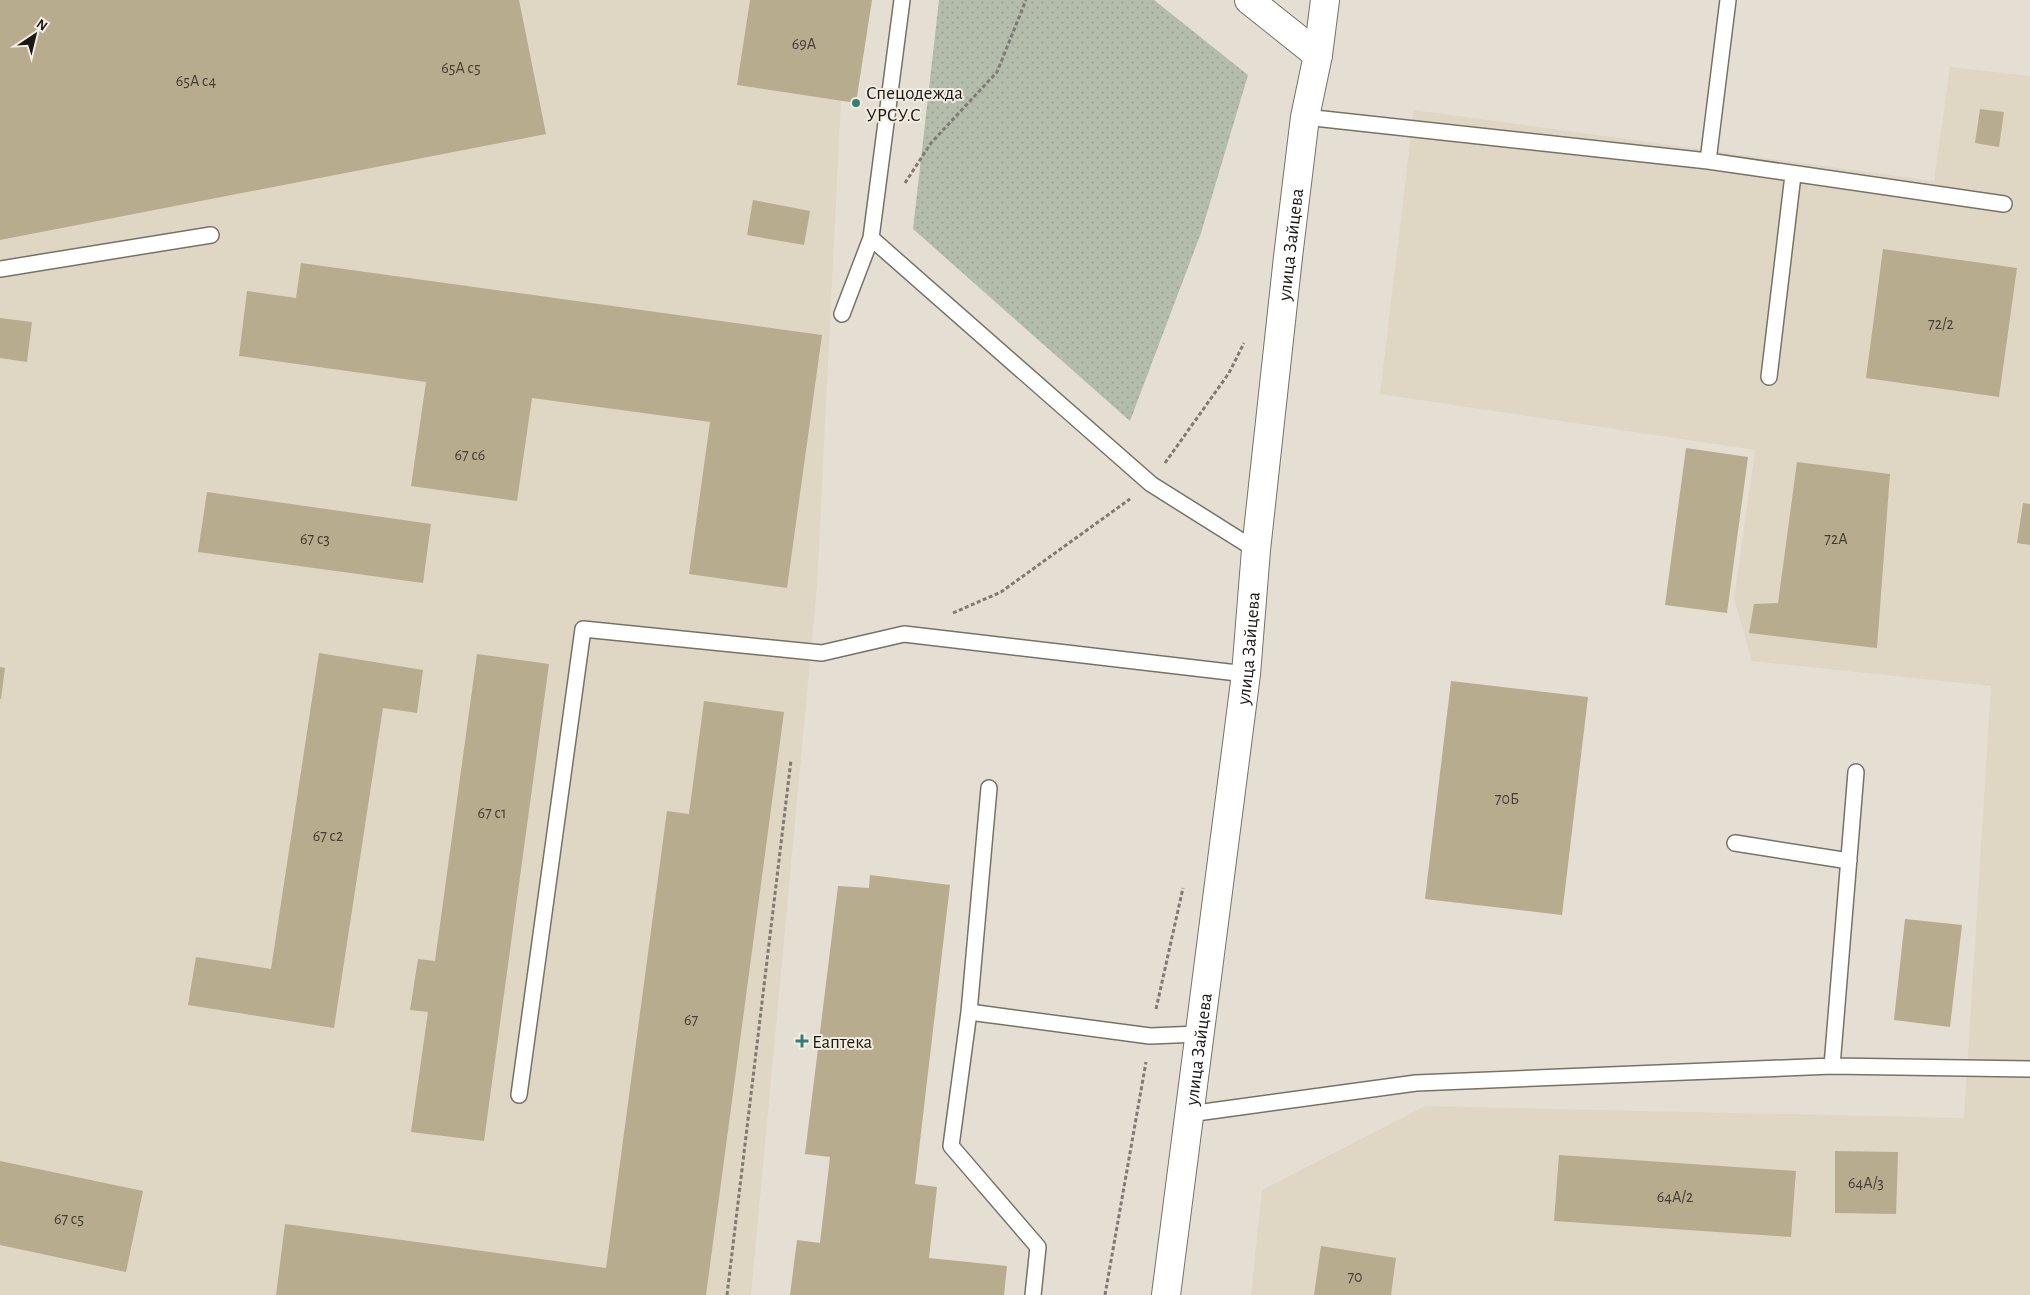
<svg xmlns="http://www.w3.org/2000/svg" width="2030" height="1295" viewBox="0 0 2030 1295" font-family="'Alegreya Sans',sans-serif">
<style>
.built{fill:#dfd7c3}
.grass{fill:url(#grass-dots)}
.building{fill:#b8ac8e}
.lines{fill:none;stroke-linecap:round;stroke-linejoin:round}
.lane-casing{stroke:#777267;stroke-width:18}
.secondary-casing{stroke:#777267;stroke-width:30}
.path{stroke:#7f7b74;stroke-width:3;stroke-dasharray:4 2.5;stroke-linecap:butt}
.lane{stroke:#fff;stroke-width:15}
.secondary{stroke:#fff;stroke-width:28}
.poi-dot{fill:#367d75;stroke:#f2ede0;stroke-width:2}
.labels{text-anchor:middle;stroke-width:4;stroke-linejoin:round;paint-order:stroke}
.number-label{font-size:16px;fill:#423e33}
.poi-label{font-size:19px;fill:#1b1915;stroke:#f2ede0;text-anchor:start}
.street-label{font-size:19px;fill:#1b1915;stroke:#f2ede0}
</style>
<defs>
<pattern id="grass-dots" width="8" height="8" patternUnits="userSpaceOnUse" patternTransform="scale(1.25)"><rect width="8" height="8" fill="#b4bdac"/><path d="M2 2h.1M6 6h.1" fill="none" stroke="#9aa293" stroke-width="1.8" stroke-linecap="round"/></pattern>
</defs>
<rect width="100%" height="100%" fill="#e5dfd3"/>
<path class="built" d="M0 0H846L817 586 751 1295H0Z
M1950 67 2030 76V1295H1251L1262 1190 1425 1106 1964 1118 1991 686 1752 661 1734 599 1755 450 1380 394 1414 110 1934 181Z"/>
<path class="grass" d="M939 0H1154L1248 75 1201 233 1130 421 913 229Z"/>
<path class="building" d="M0 0H519L546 134 0 240Z
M750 0H872L856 103 737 85Z
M1980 109 2004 112 1999 147 1975 143Z
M753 200 810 211 804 245 747 235Z
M1883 249 2017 268 1999 397 1866 378Z
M301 263 822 335 787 588 689 574 710 422 532 398 517 501 411 486 426 382 239 356 247 291 296 298Z
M0 318 32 322 27 362 0 358Z
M1686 448 1748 457 1727 613 1665 605Z
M1797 462 1890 474 1877 648 1749 633 1754 604 1778 603Z
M207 492 431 524 423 583 198 552Z
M2023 503 2030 504V545L2017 543Z
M319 653 423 670 417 713 383 708 334 1028 188 1005 196 957 271 969Z
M477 654 549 664 484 1141 411 1132 428 1012 410 1010 418 959 435 961Z
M0 667 5 668 1 699H0Z
M1451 681 1588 697 1562 915 1425 899Z
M704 701 784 712 706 1295H276L285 1224 606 1268 667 811 689 814Z
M870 875 950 885 915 1184 937 1187 929 1258 1007 1266 1004 1295H790L797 1240 820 1243 830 1157 805 1154 838 886 869 888Z
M1905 919 1962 925 1950 1027 1894 1020Z
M1835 1151 1898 1152 1896 1214 1835 1213Z
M1559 1155 1796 1171 1791 1237 1554 1221Z
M0 1161 143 1191 126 1272 0 1245Z
M1321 1246 1396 1258 1391 1295H1314Z"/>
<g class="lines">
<defs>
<path id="lane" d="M1305 117 1708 161 2004 204
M1708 161 1728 0
M871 238 1151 484 1256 550
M0 269 211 235
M842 314 871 238 902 0
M1769 377 1793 175
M989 788 969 1012 1150 1036 1199 1034
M1735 843 1849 861
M969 1012 951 1146 1038 1247 1033 1295
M1832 1066 1856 772
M519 1095 583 629 822 653 904 634 1246 674
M1189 1114 1416 1083 1832 1066 2030 1069"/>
<g id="secondary">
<path d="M1249 0 1318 55"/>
<path id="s1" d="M1166 1295 1246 674 1256 550 1288 257 1305 117 1318 55 1325 0"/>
</g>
</defs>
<use href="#lane" class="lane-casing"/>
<use href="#secondary" class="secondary-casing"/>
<path class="path" d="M905 183 931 143 997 72 1026 0
M1165 463 1229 373 1244 343
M953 613 1001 592 1130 499
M1156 1009 1183 888
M727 1295 791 760
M1105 1295 1146 1062"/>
<use href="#lane" class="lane"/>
<use href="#secondary" class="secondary"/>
</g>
<g class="poi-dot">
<circle cx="856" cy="103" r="5"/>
<path d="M799.5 1033.5h5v5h5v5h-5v5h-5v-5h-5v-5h5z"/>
</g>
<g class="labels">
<g class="number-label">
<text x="804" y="49">69А</text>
<text x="461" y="73">65А с5</text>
<text x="196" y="86">65А с4</text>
<text x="1941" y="329">72/2</text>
<text x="470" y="460">67 с6</text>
<text x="315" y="544">67 с3</text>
<text x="1836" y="544">72А</text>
<text x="1507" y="804">70Б</text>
<text x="492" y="818">67 с1</text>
<text x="328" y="841">67 с2</text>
<text x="691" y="1025">67</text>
<text x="1866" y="1188">64А/3</text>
<text x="1675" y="1202">64А/2</text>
<text x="69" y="1224">67 с5</text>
<text x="1355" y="1282">70</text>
</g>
<g class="poi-label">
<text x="866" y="99">Спецодежда<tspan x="866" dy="22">УРСУ.С</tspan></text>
<text x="812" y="1048">Еаптека</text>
</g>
<g class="street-label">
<text dy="7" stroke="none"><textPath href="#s1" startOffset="1058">улица Зайцева</textPath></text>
<text dy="7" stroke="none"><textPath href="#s1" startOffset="652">улица Зайцева</textPath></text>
<text dy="7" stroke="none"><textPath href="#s1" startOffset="248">улица Зайцева</textPath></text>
</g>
</g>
<g transform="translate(35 35) rotate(35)" stroke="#f2ede0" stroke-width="4" paint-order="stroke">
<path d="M0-4L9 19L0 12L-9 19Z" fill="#1b1915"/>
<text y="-8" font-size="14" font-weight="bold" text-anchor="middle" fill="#1b1915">N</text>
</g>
</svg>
